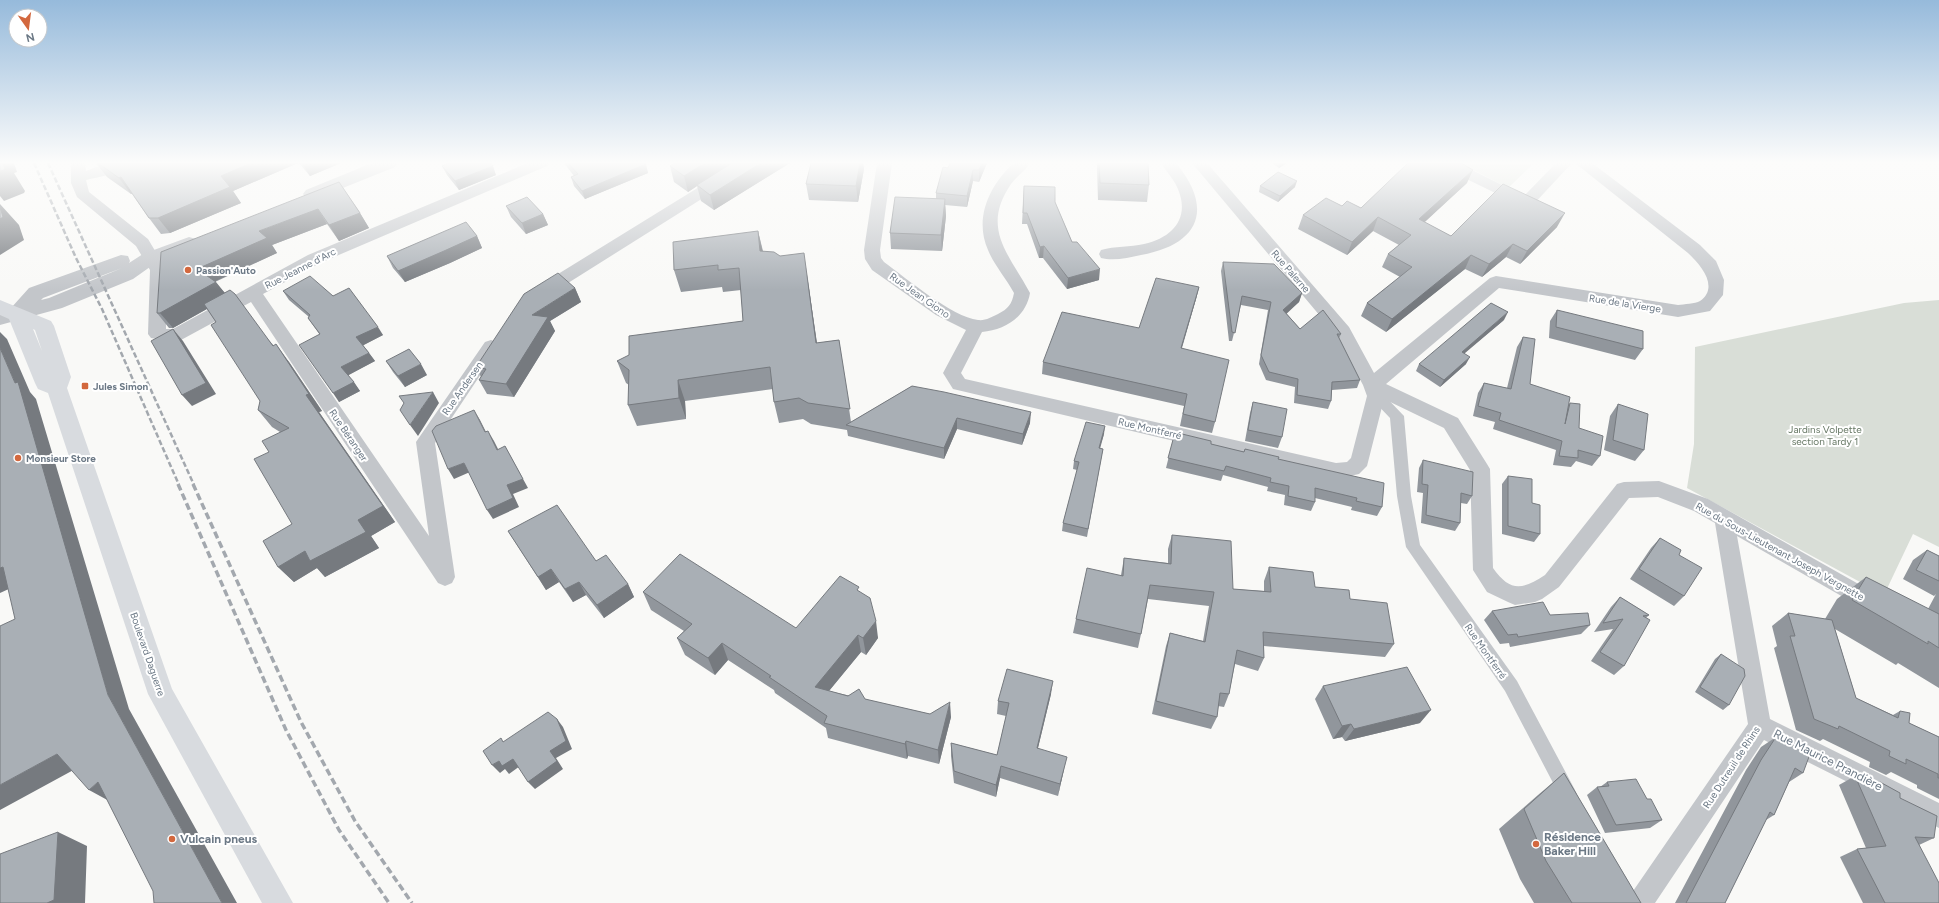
<svg xmlns="http://www.w3.org/2000/svg" width="1939" height="903" viewBox="0 0 1939 903" font-family="Figtree,sans-serif">
<style>
.green{fill:#d9ded7}
.lines{fill:none;stroke-linecap:round;stroke-linejoin:round}
.pedestrian{fill:#c3c6ca;fill-rule:evenodd}
.minor{fill:#c3c6ca;fill-rule:evenodd}
.tertiary{fill:#c3c6ca;fill-rule:evenodd}
.secondary{fill:#d8dbdf;fill-rule:evenodd}
.rail-far1{stroke:#a3a8ae;stroke-width:2.5;stroke-dasharray:5.5 2.5;stroke-linecap:butt}
.rail{stroke:#a3a8ae;stroke-width:3.5;stroke-dasharray:7 3.5;stroke-linecap:butt}
.wall{fill:#91969c}
.shaded-wall{fill:#767a7f}
.building{fill:#a9afb5;stroke:#767a7f}
.poi-dot{fill:#d3683e;stroke:#fff;stroke-width:1.5}
.labels{text-anchor:middle;stroke-width:4;stroke-linejoin:round;paint-order:stroke}
.street-label{font-size:10px;fill:#6b7885;stroke:#fff}
.poi-label{font-size:10px;font-weight:bold;fill:#6b7885;stroke:#fff;text-anchor:start}
.park-label{font-size:10px;fill:#677865;stroke:#fff}
.near-street-label{font-size:12px;fill:#6b7885;stroke:#fff}
.near-poi-label{font-size:12px;font-weight:bold;fill:#6b7885;stroke:#fff;text-anchor:start}
</style>
<rect width="100%" height="100%" fill="#f9f9f7"/>
<path class="green" d="M1460 163H1534L1508 188Z
M1939 300V547L1913 534 1884 595 1687 488 1694 444 1695 347 1904 303Z"/>
<g class="lines">
<path class="pedestrian" d="M1376 391 1381 392 1404 416 1411 496 1420 545 1517 681 1574 788 1577 794 1574 800 1568 803 1562 800 1505 691 1406 547 1397 496 1390 418 1369 396 1371 392Z"/>
<path class="minor" d="M71 163H85L86 171 107 163H127C120 174 98 177 86 180L89 192 148 239 166 269V329H173L308 255 528 163H549L547 166 320 263 263 294 429 536 416 442 485 342 491 340 497 342 500 346 497 350 435 443 455 577 452 583 445 586 438 583 251 302 181 340 175 342 151 338 148 334 150 270 136 246 77 197 71 183Z
M738 163H756L754 166 549 295 543 297 537 295 535 291 537 287Z
M877 163H892L880 250 881 258 884 262C906 278 952 317 978 320 985 321 992 317 998 314 1008 309 1012 304 1014 293 1006 278 994 265 988 250 974 219 989 185 1014 163H1030C1025 171 1017 176 1011 184 980 229 1010 255 1030 293 1026 317 1005 330 982 332L961 373 965 379 1336 463 1347 462 1351 458 1367 396 1363 385 1336 335 1192 163H1207L1349 327 1374 373 1490 278 1496 276 1678 305C1684 304 1695 304 1700 301 1720 287 1700 264 1688 253L1575 163H1592L1700 245 1716 261 1724 280 1723 295 1710 311 1678 317 1499 288 1386 384 1458 418 1487 464 1490 469 1493 568C1510 592 1522 590 1545 575L1617 484 1624 482 1659 481 1708 499 1878 595 1882 602 1878 609 1871 611 1864 609 1737 536 1770 719 1939 803V828L1764 740 1655 903H1627L1631 894 1748 724 1715 523 1694 511 1658 497 1629 498 1559 587 1542 599 1535 602 1515 605 1508 602 1487 592 1473 570 1470 470 1444 428 1384 399 1367 466 1359 474 1336 479 953 389 943 373 966 330 936 315 872 270 865 259 864 250Z
M1161 163H1176C1215 210 1198 245 1141 255 1128 258 1113 261 1101 258L1099 254 1101 250C1115 246 1130 247 1144 244 1176 237 1192 214 1175 183 1171 176 1165 170 1161 163Z
M1438 163H1458L1524 196 1556 163H1572L1531 207 1526 208 1440 166Z"/>
<path class="tertiary" d="M372 163H397L395 167 318 198 312 200 306 198 303 194 306 190Z
M189 237 196 239 198 243 196 247 157 262 133 279 62 308 0 325V311L11 308 29 288 121 255 128 256 130 261 129 263 143 254ZM122 268 49 298 41 300 43 298Z"/>
<path class="secondary" d="M0 300 51 321 54 326 71 377 67 388 172 689 293 903H262L148 694 48 393 38 389 35 383 9 319 0 315ZM33 329 35 330 42 351Z"/>
<path class="rail-far1" d="M34 163 76 258 102 309 179 485
M48 163 194 485"/>
<path class="rail" d="M178 484 286 730 339 830 389 903
M193 484 301 722 355 821 412 903"/>
</g>
<path class="wall" d="M96 163H298L233 191 241 203 170 233 161 234 149 218 132 194H131L107 177Z
M299 163H341L310 176Z
M564 163H645L648 173 585 199 574 186 571 177 574 176Z
M790 163 714 210 701 201 697 186 688 192 674 182 670 166Z
M811 163H863L864 169 858 202 809 200 806 184Z
M987 163 979 182 973 181 967 207 945 205 946 216 942 251 891 249 890 233 936 199V193L948 168Z
M1097 163H1148L1149 185 1147 202 1098 200 1097 168Z
M1272 163H1287L1279 168Z
M442 166 496 175 459 190 447 175Z
M339 182 360 213 369 228 339 241 327 224 272 245 277 253 215 282 225 293 289 362 322 411 319 412 395 522 371 536 379 548 325 577 317 568 294 582 278 567 292 524 269 452 280 432 272 427 258 410 260 401 216 322 207 309 173 328H169L157 313Z
M1467 183 1424 222 1451 236 1557 227 1520 264 1506 257 1482 277 1465 269 1386 332 1361 316 1367 303 1400 277 1382 267 1388 254 1399 245 1373 231 1347 255 1298 229 1303 215 1342 206 1361 208Z
M1024 186 1055 202 1072 242 1099 280 1067 289 1043 258H1039L1027 224H1022Z
M1260 186 1295 187 1278 202 1259 192Z
M506 206 543 214 548 225 526 234 511 217Z
M758 231 763 251 807 275 817 343 839 340 851 422 912 386 1030 423 1022 445 957 429 944 459 848 436 847 430 811 424 803 419 779 423 774 402 773 389 685 401 686 419 637 426 628 405 629 385 626 383 617 361 743 321 741 290 723 292 722 287 681 292 674 270Z
M477 236 482 248 450 263 405 282 393 268 387 256Z
M1223 262 1302 293 1299 302 1286 313 1300 329 1341 334 1339 338 1360 380 1357 388 1332 390 1331 401 1328 409 1294 403 1295 387 1266 380 1259 364 1268 310 1241 305 1232 341H1229L1221 271Z
M1199 287 1196 299 1182 348 1215 422 1212 433 1180 426 1184 406 1042 374 1043 362 1139 328Z
M575 288 581 302 550 321 555 331 514 397 487 394 479 380 481 377 476 367Z
M283 291 333 296 383 335 363 345 375 361 348 375 360 391 339 402 320 335 308 318 309 317 289 300Z
M1557 310 1643 349 1635 360 1549 338 1550 321Z
M1504 320 1464 353 1466 364 1440 387 1416 371 1419 364Z
M1523 337 1530 384 1568 406 1570 403 1579 428 1600 456 1592 466 1576 461 1571 467 1553 465 1556 450 1493 429 1495 422 1473 416 1478 393 1484 383 1507 388 1517 347Z
M386 361 427 375 405 387 393 372Z
M1253 402 1282 437 1278 448 1245 441 1250 413Z
M1618 404 1644 450 1635 461 1604 450 1610 416Z
M1104 434 1100 449H1103L1087 537 1062 531 1063 523 1077 470 1073 469 1074 461Z
M1174 436 1244 452 1245 449 1278 459 1382 507 1377 516 1351 510 1352 507 1315 498V502L1311 511 1284 505 1285 495 1267 491 1268 487 1223 475 1221 481 1166 468Z
M1423 460 1472 496 1467 504 1461 503 1460 523 1455 531 1421 523 1423 493 1417 492 1419 468Z
M1508 476 1532 503 1540 534 1534 542 1502 534V484Z
M508 531 596 561 628 584 634 597 604 618 586 595 573 602 559 582 546 590Z
M1172 535 1233 589 1264 591V581L1269 567 1315 587 1350 599 1394 644 1385 657 1264 646V658L1258 671 1235 664 1229 694 1224 707 1218 706 1217 717 1211 729 1152 714 1166 646 1170 633 1203 641 1209 606 1148 599 1141 634 1138 648 1073 633 1076 619 1121 575 1124 558 1168 563V549Z
M1660 538 1679 555 1684 596 1674 606 1630 579 1651 548Z
M1927 550 1939 556V688L1898 663 1896 665 1835 629 1856 698 1893 715 1900 711 1909 723 1939 737V799L1917 788V785L1891 772 1886 775 1869 767 1870 762 1823 739 1820 741 1796 730 1774 648 1777 646 1772 626 1788 613 1825 619 1837 599 1866 577 1928 609 1936 594 1934 596 1903 579 1913 560Z
M859 591 878 638 866 655 861 652 829 691 930 714 951 717 939 764 908 756 907 759 828 738 826 728 775 693 774 690 728 660 715 675 685 655 677 638 684 631 651 610 643 592 796 628Z
M1620 597 1649 615 1646 618 1624 666 1614 675 1591 661 1613 629 1594 632 1611 607Z
M1492 611 1550 615 1590 625 1581 634 1510 647 1509 643 1500 644 1484 620Z
M1721 654 1729 705 1723 710 1695 692 1715 659Z
M1323 686 1420 723 1345 741 1342 737 1333 739 1315 699Z
M1051 694 1038 748 1064 769 1058 796 1000 778 996 797 954 783 951 756V743L997 755 1006 716 997 714 998 701Z
M1776 737 1803 773 1789 782 1774 815 1766 820 1725 903H1675L1746 770 1761 747Z
M1564 773 1641 903H1534L1520 879 1499 829 1538 795Z
M1855 776 1874 786 1880 782 1900 798 1934 838 1919 845 1939 903H1863L1840 857 1857 849 1866 848 1839 785Z
M1607 782 1647 799 1662 820 1650 828 1605 833 1587 795 1597 787H1600Z"/>
<path class="shaded-wall" d="M2 163H14L17 172 14 173 25 191 24 193 4 201 0 196V171Z
M251 163H298L233 191 241 203 170 233 158 218 221 176Z
M302 163H341L310 176Z
M705 163H734L697 185V186L688 192 684 176Z
M761 163H790L714 210 710 195Z
M860 163H863L864 169 858 202 856 186Z
M982 163H987L979 182V170Z
M1280 163H1287L1279 168Z
M646 164 648 173 585 199 582 191Z
M493 166 496 175 459 190 455 181Z
M973 170V181L967 207V196Z
M1473 170 1467 183 1413 233 1419 219Z
M121 177 133 193 131 194 119 178Z
M1297 181 1295 187 1278 202 1280 196Z
M945 199 946 216 942 251 941 235Z
M0 204 19 225 24 240 0 255Z
M318 209 327 224 272 245 277 253 209 284 197 269 259 231Z
M360 213 369 228 339 241 329 225Z
M1565 213 1557 227 1520 264 1527 251Z
M543 214 548 225 526 234 522 223Z
M1378 217 1373 231 1347 255 1352 242Z
M758 231 763 253 760 251Z
M477 236 482 248 450 263 405 282 398 271Z
M1513 244 1506 257 1482 277 1489 264Z
M1044 246 1043 258H1039L1040 247Z
M804 253 807 275 820 365 816 343Z
M1471 255 1465 269 1386 332 1392 319Z
M1100 269 1099 280 1067 289 1068 278Z
M216 282 228 297 173 328 160 313Z
M1199 287 1196 299 1178 360 1181 348Z
M575 288 581 302 550 321 555 331 514 397 506 384 532 315Z
M1302 293 1299 302 1281 319 1283 310Z
M1508 312 1504 320 1458 359 1462 352Z
M378 327 383 335 362 346 356 337Z
M173 329 183 341 216 394 192 406 182 395Z
M0 332 7 339 30 392 36 399 129 709 237 903H222L108 695 15 383 0 348Z
M276 344 289 362 322 411 319 412 395 522 371 536 379 548 325 577 317 568 294 582 278 567 358 520 306 395Z
M369 353 375 361 347 376 341 367Z
M1470 357 1466 364 1440 387 1444 380Z
M421 364 427 375 405 387 398 376Z
M678 380 685 401 686 419 679 398Z
M354 382 360 391 339 402 333 393Z
M433 392 439 403 418 436 410 425Z
M474 410 480 420 491 442 485 432Z
M1031 412 1030 423 1022 445 1023 434Z
M957 418V429L944 459V448Z
M1105 426 1104 434 1097 457 1099 448Z
M488 431 494 441 503 459 497 450Z
M505 446 528 488 513 494 519 507 493 519 487 510 507 485Z
M464 463 470 472 454 479 448 469Z
M3 567 24 582 0 593V568Z
M551 569 559 582 546 590 538 577Z
M579 582 586 595 573 602 565 589Z
M628 584 634 597 604 618 597 605Z
M876 621 878 638 866 655 863 638Z
M858 635 861 652 819 703 815 687Z
M722 643 728 660 715 675 708 658Z
M1053 681 1051 694 1035 760 1037 748Z
M950 702 951 717 939 764 938 750Z
M1431 710 1420 723 1345 741 1354 729Z
M557 719 563 727 572 749 556 758 563 769 535 789 528 782 550 751Z
M1351 724 1342 737 1333 739 1342 726Z
M906 741 908 756 907 759 905 744Z
M57 754 79 767 0 810V785Z
M1067 757 1064 769 1058 796 1060 784Z
M513 759 520 766 509 774 505 769 500 773 492 765 499 761Z
M1001 766 1000 778 996 797V785Z
M98 782 111 802 89 790Z
M58 832 87 846 85 903H47Z"/>
<path class="building" d="M0 163H2L5 168 4 170 0 171Z
M98 163H251L221 176 230 187 158 218H149L121 177 119 178Z
M448 163H491L493 166 455 181 442 166Z
M568 163H645L646 164 582 191 571 177 578 174Z
M674 163H705L684 176 670 166Z
M732 163H761L710 195 697 185Z
M811 163H860L856 186 806 184Z
M950 163H982L979 170H973L967 196 936 193 943 167 948 168Z
M1099 163H1148L1149 185 1100 183Z
M1408 163H1461L1473 170 1419 219 1451 236 1503 184 1565 213 1527 251 1513 244 1489 264 1471 255 1392 319 1367 303 1412 267 1388 254 1411 235 1378 217 1352 242 1303 215 1326 198 1342 206 1347 201 1361 208Z
M1278 172 1297 181 1280 196 1260 186Z
M339 182 360 213 329 225 318 209 259 231 267 238 197 269 216 282 160 313H157L161 252Z
M1024 186 1055 187V202L1072 242H1077L1100 269 1068 278 1044 246 1040 247 1027 213H1023Z
M527 197 543 214 522 223 506 206Z
M895 197 945 199 941 235 890 233Z
M0 207 3 217 0 219Z
M466 222 477 236 444 251 398 271 387 256Z
M758 231 760 251 774 252 780 256 804 253 816 343 839 340 850 409 808 403 799 398 774 402 770 367 678 380 679 398 628 405 629 370 617 361 629 355V336L743 321 739 268 718 270V265L674 270 673 242Z
M1223 262 1274 264 1302 293 1283 310 1300 329 1323 310 1341 334H1337L1360 380 1332 382 1331 401 1297 395 1298 379 1269 372 1261 355 1271 302 1242 296 1235 333 1232 332Z
M558 273 575 288 532 315 548 317 506 384 479 380 486 369 476 367 524 294Z
M310 276 333 296 349 288 378 327 356 337 369 353 341 367 354 382 333 393 299 345 320 334 308 318 310 315 283 291Z
M1156 278 1199 287 1181 348 1229 360 1215 422 1183 414 1187 394 1043 362 1062 312 1139 328Z
M230 290 235 294 273 346 276 344 309 394 306 395 383 506 358 520 366 532 310 561 305 551 278 567 263 541 292 524 254 459 269 452 262 441 289 428 258 410 260 401 211 325 216 322 204 304Z
M1491 303 1508 312 1462 352 1470 357 1444 380 1419 364Z
M1557 310 1643 331V349L1556 327Z
M173 329 206 383 182 395 151 341Z
M1523 337 1535 339 1530 384 1570 397 1565 424 1570 403 1580 404 1579 428 1603 436 1600 456 1578 450V458L1559 456 1562 441 1499 420 1501 413 1478 406 1484 383 1511 389Z
M0 348 15 383 18 382 108 695 222 903H154L153 891 98 782 89 790 57 754 0 785V626L15 619 3 567 0 568Z
M409 349 421 364 398 376 386 361Z
M912 386 944 392 1031 412 1023 434 957 418 944 448 846 425Z
M433 392 410 425 400 410 404 403 399 396Z
M1253 402 1287 409 1282 437 1248 430Z
M1618 404 1648 414 1644 450 1613 440Z
M474 410 485 432 488 431 497 450 505 446 523 479 507 485 513 498 487 510 464 463 448 469 432 431 436 426Z
M1086 422 1105 426 1099 448 1103 449 1088 529 1063 523 1079 462 1074 461Z
M1178 433 1211 441V444L1244 452 1245 449 1279 457 1278 459 1384 483 1382 507 1356 501 1357 498 1315 488V502L1288 496 1289 486 1270 482 1271 478 1226 466 1224 471 1168 458 1174 436 1177 437Z
M1423 460 1473 472 1472 496 1461 493 1460 523 1426 515 1428 485 1422 484Z
M1508 476 1532 479V503L1540 505V534L1508 526Z
M557 505 596 561 606 555 628 584 597 605 579 582 565 589 551 569 538 577 508 531Z
M1172 535 1231 541 1233 589 1271 592 1269 567 1313 572 1315 587 1349 590 1350 599 1387 603 1394 644 1263 632 1264 658 1237 650 1229 694 1220 693 1217 717 1156 701 1170 633 1205 642 1214 592 1150 585 1141 634 1076 619 1087 568 1123 576 1124 558 1171 564Z
M1660 538 1681 550 1679 555 1702 568 1684 596 1639 569Z
M1927 550 1939 556V581L1916 570Z
M680 554 796 628 840 576 859 587 857 590 870 598 876 621 863 638 858 635 815 687 848 696 859 689 865 699 930 714 950 702 938 750 906 741 905 744 824 723 827 716 769 677 771 676 722 643 708 658 677 638 692 624 643 592Z
M1866 577 1939 614V648L1928 641V644L1852 600Z
M1620 597 1649 615 1643 616 1650 620 1624 666 1600 652 1623 619 1603 623Z
M1543 602 1550 615 1588 613 1590 625 1518 637 1517 634 1508 635 1492 611Z
M1788 613 1832 620 1856 698 1898 718 1900 711 1910 713 1909 723 1939 737V778H1938V774L1906 759V764L1889 756 1890 751 1839 726 1838 729 1814 719 1790 636H1795Z
M1721 654 1744 669 1745 676 1729 705 1700 687Z
M1407 667 1431 710 1354 729 1351 724 1342 726 1323 686Z
M1007 669 1053 681 1037 748 1067 757 1060 784 1001 766 996 785 954 771 951 743 997 755 1009 703 998 701Z
M548 712 557 719 566 741 550 751 557 761 528 782 513 759 502 766 499 761 492 765 483 751 501 738 503 742Z
M1776 737 1810 754 1803 773 1795 768 1774 815 1770 812 1725 903H1686L1761 760Z
M1564 773 1641 903H1572L1546 861 1524 809Z
M1855 776 1879 788 1880 782 1900 793V798L1937 816 1934 838 1915 837 1939 883V903H1885L1857 849 1886 846Z
M1636 779 1647 799H1651L1662 820 1616 825 1597 787 1609 786 1607 782Z
M58 832 54 900 47 903H0V854Z"/>
<linearGradient id="sky" x2="0" y2="1"><stop stop-color="#96badb"/><stop offset="0.56" stop-color="#fcfcfb"/><stop offset="1" stop-color="#fcfcfb" stop-opacity="0"/></linearGradient>
<rect width="1939" height="290" fill="url(#sky)"/>
<g class="poi-dot">
<circle cx="188" cy="270" r="4"/>
<rect x="81" y="382" width="8" height="8" rx="2"/>
<circle cx="18" cy="458" r="4"/>
<circle cx="172" cy="839" r="4"/>
<circle cx="1536" cy="844" r="4"/>
</g>
<g class="labels">
<g class="street-label">
<text transform="translate(300 268) rotate(-27)" y="4">Rue Jeanne d'Arc</text>
<text transform="translate(1291 271) rotate(49)" y="4">Rue Palerne</text>
<text transform="translate(920 295) rotate(35)" y="4">Rue Jean Giono</text>
<text transform="translate(1625 303) rotate(9)" y="4">Rue de la Vierge</text>
<text transform="translate(462 388) rotate(-55)" y="4">Rue Andersen</text>
<text transform="translate(1150 428) rotate(13)" y="4">Rue Montferré</text>
<text transform="translate(349 435) rotate(56)" y="4">Rue Béranger</text>
<text transform="translate(1780 551) rotate(29)" y="4">Rue du Sous-Lieutenant Joseph Vergnette</text>
<text transform="translate(1486 651) rotate(55)" y="4">Rue Montferré</text>
<text transform="translate(148 654) rotate(71)" y="4">Boulevard Daguerre</text>
<text transform="translate(1731 767) rotate(-57)" y="4">Rue Dutreuil de Rhins</text>
</g>
<g class="poi-label">
<text x="196" y="274">Passion'Auto</text>
<text x="93" y="390">Jules Simon</text>
<text x="26" y="462">Monsieur Store</text>
</g>
<g class="park-label">
<text x="1825" y="433">Jardins Volpette<tspan x="1825" dy="12">section Tardy 1</tspan></text>
</g>
<g class="near-street-label">
<text transform="translate(1828 760) rotate(27)" y="4">Rue Maurice Prandière</text>
</g>
<g class="near-poi-label">
<text x="1544" y="841">Résidence<tspan x="1544" dy="14">Baker Hill</tspan></text>
<text x="180" y="843">Vulcain pneus</text>
</g>
</g>
<g transform="translate(28 28) rotate(166)"><circle r="19" fill="#ffffff" stroke="#c4c9ce"/>
<path d="M0-3L7 15L0 10L-7 15Z" fill="#d3683e"/>
<text y="-6" font-size="11" font-weight="bold" text-anchor="middle" fill="#6b7885">N</text>
</g>
</svg>
